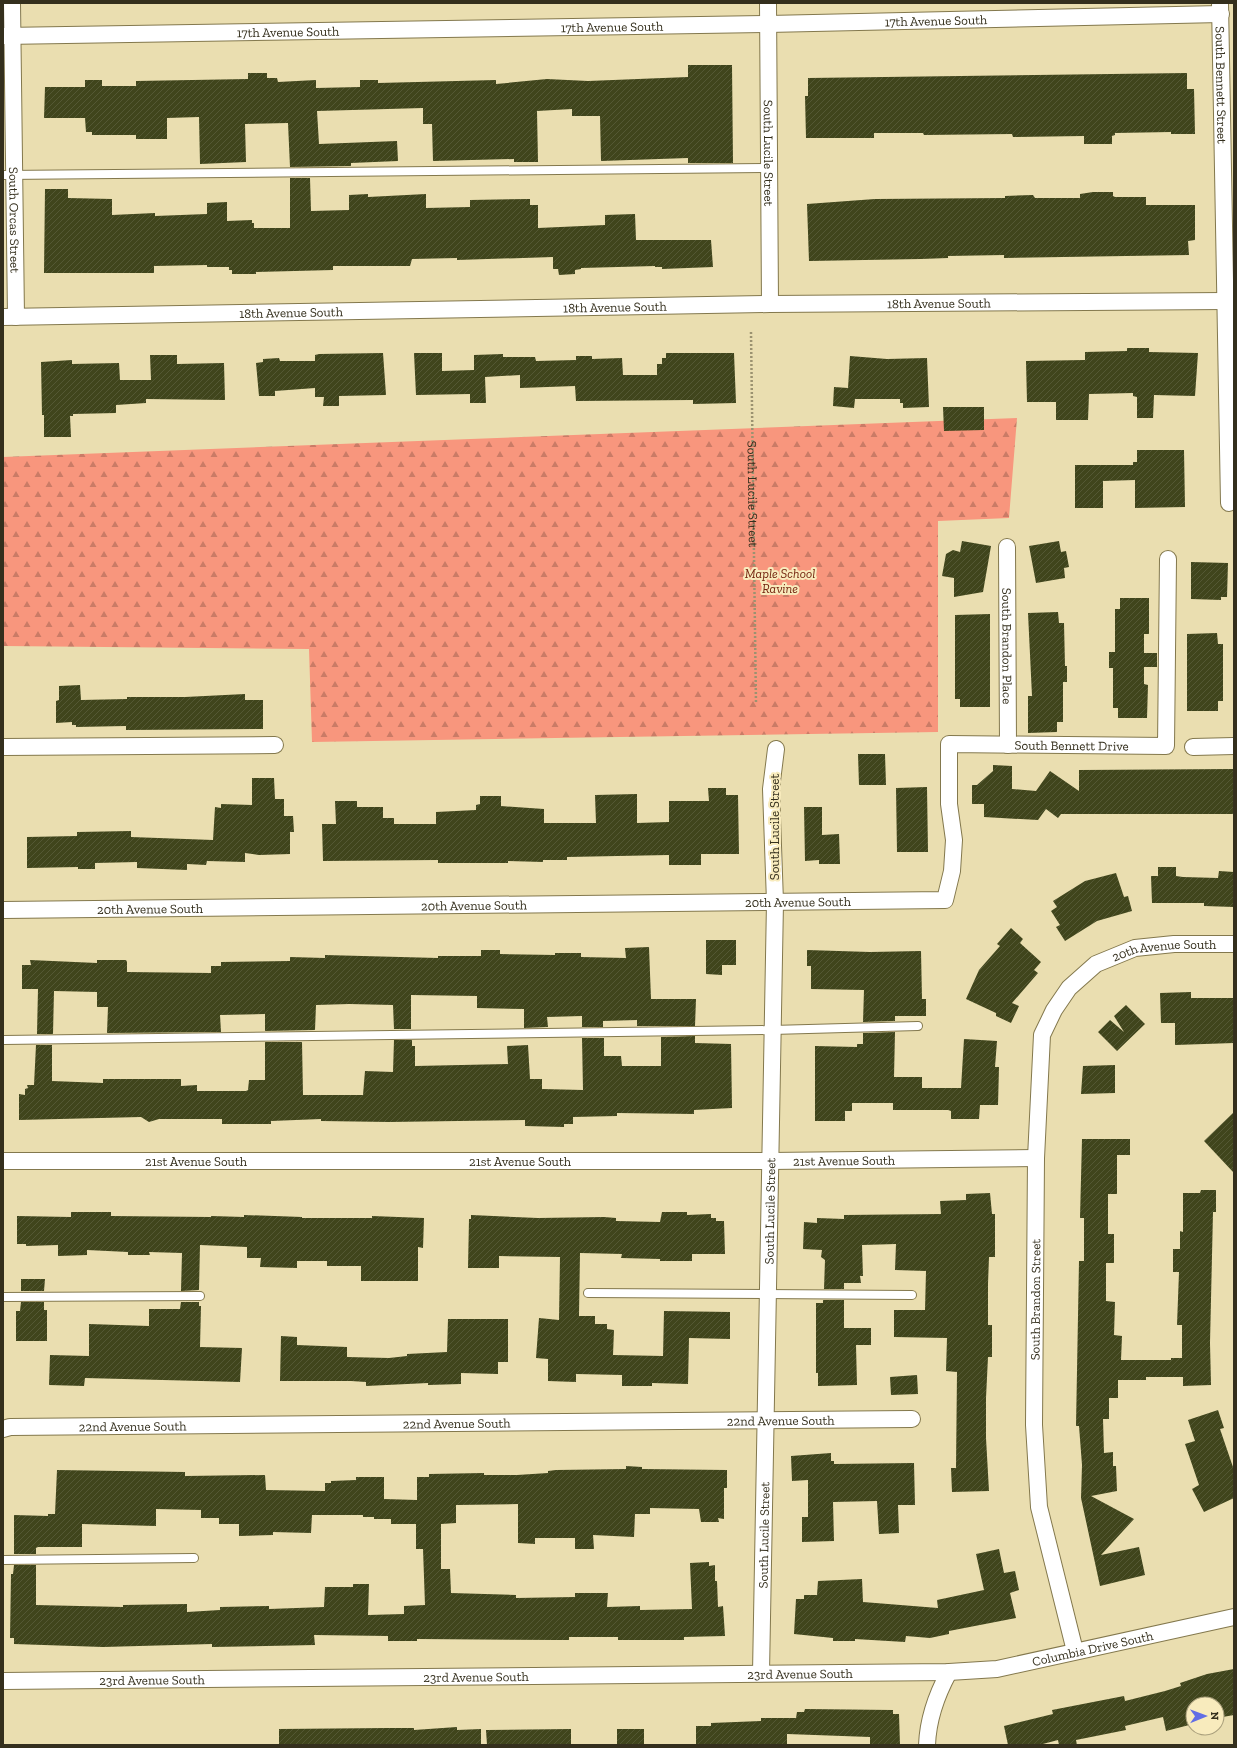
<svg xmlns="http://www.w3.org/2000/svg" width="1237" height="1748" viewBox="0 0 1237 1748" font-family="'Zilla Slab',serif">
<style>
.forest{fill:url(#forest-firs)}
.building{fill:url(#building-hatch)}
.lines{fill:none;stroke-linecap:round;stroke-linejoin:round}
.lane-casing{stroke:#83784d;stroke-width:10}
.street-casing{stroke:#83784d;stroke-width:18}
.path{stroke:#9b9270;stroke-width:2.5;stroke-dasharray:2 2;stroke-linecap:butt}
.lane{stroke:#fff;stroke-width:8}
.street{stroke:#fff;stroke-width:16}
.labels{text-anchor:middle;stroke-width:4;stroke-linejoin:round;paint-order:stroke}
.street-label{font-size:13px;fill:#342f1d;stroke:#f8ebbd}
.park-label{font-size:13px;font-style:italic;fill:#74240f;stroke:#f8ebbd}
</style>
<defs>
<pattern id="forest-firs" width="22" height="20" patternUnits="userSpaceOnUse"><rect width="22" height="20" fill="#f8967d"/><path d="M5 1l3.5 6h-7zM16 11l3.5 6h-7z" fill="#ca7b66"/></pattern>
<pattern id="building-hatch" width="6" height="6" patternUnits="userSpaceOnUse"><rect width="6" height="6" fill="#40451c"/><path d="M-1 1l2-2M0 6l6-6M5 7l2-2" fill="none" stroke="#545834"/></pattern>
</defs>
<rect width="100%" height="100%" fill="#eadeb0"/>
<path class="forest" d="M1017 418 1009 518 938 521V732L312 742 309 649 3 646V457Z"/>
<path class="building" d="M688 65H732L733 163H688V158L601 161 600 116H572V109L537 111 538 162H514V159L433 161 432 124H423V108L317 111 319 144 397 141 398 161 351 163V166L290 167 288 123 245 124 246 162 200 164 199 117 167 118V139H136V135H92V132H86L85 118H44L45 87H85V80H102V86H136V81L248 79V73H267V78H277L278 82 316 80V88L360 87V80H378V83L496 80V84L547 79 588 81 688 77Z
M1187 73V89H1194L1195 134H1171V132L1115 133V135L1112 136V144H1084V136L1013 137 1012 134 924 135 923 133H874V138H806L805 96H808V78Z
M290 178H310L311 211 349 210V195L368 194V197L426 194V208L470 207V200L530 199V205H538V228L605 225V215L635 214 636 240H711L713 267 662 269V267H655V266L581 268V269L575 270V274L559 275 558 269H553V257L457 260V258L412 259 410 266H333V270L256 272V274H232V270H229V267H207V265L154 266V273H44L45 189H68V198L112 199V215L155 213V216L207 214V203L227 202V221L252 220V223H254V228H290Z
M1093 192H1113V196L1115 197H1146V205H1195V240L1188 241 1189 255 1004 258V255L948 256V258L921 259 809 261 807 204 875 199 1005 198V196L1033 195 1035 198H1080V194Z
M1127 348H1149V352L1198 353 1195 396 1154 395 1153 418H1137V397L1133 396V393L1089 394 1088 420H1056V402H1027L1026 361 1085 360V352L1127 351Z
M383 353 386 395 339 396V406H323L324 397H315V388L275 391V396H259L256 363 263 362V359L279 358 280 361H315V355L319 354Z
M414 353H442V371L474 370V355L503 354V357H535L536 361 576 360V356H592V359L622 358 623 375H657V364H662V358H666V353H734L736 403 693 404V400L576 401 575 386 520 388V375L485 377 486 403H470V394L416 395Z
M150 355H177V364L224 363 225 400 146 399V403L116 405V413L73 414V416H70L71 437H44V415H42L41 362 72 360V364L119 363 120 380H151Z
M850 356 887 359 927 358 929 407 903 408V403H900V399H855L854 408 833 406 834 387 848 388Z
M943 407H984V430L944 431Z
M1137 450H1184L1185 507 1135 508V480L1103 481V508H1075V465H1133V462H1137Z
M962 541 991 546 983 592 954 597V578L942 576 946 554 953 550 960 552Z
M1059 541 1061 552 1066 551 1069 567 1064 568 1065 578 1036 583 1029 546Z
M1191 562 1228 563 1227 597H1221V600L1191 599Z
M1120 598H1149V634H1144V653H1157V667H1144V684L1148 685 1147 718H1118V708H1113V668H1109V652H1115V609H1120Z
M1058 612 1059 623H1064L1065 666H1067V682H1063V722H1057V732L1028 733V696H1032L1028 613Z
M990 614V707H960V699H955V615Z
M1217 633 1218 644H1223V701H1218V711H1187V634Z
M80 685 81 700 127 699V697H185L245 694V700H263V729L129 730H126V726L76 727V725H72V722L56 723V701L59 700V686Z
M858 754H885L886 785H859Z
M993 765 1012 766V789L1036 791 1050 771 1079 791V770L1234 769V814H1061L1058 818 1046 809 1038 820 984 817V804H972V785H977L993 771Z
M252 778H274L275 799H284V816H293L294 832H290V854L259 855 245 853V862L207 861 206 865 187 864V870L137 868V862L95 863V869H78V867L27 868V837L77 836V832L131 831V837L213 840 215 807 221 808V804L252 805Z
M927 787 928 852H897L896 788Z
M708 788H726V795H738L739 854H701V865H669V855L567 857V860H543V862L508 861V863H438V860L323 861 322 824H336L335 801H357V807H383V818H394V824H436V812L476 810V805L480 804V796H501V806L544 809V823H596L595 795 637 794V823L669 822V801H709Z
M804 807H822V835L839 834 840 864H819V860L805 861Z
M1158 867H1176V876L1183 877 1218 878 1219 871 1234 872V907L1204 906V903H1152L1151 876H1158Z
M1116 873 1124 897 1128 896 1132 911 1097 921 1065 941 1056 927 1060 925 1051 911 1057 907 1053 901 1085 881Z
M1011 928 1023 939 1020 943 1041 962 1034 970 1038 973 1012 1003 1019 1006 1011 1023 996 1016V1013L966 999 979 970 1000 946 997 944Z
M706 940H736V965H722V975L706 974Z
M649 947 651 999H696L695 1026H637V1020L603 1021V1027H582V1016L547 1017 548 1027 524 1028V1009L477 1008V996L411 995V1029H394L393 1005 349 1004 316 1005 315 1030 265 1031V1014L220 1015 221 1032 107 1033 108 1007H97V992L54 991 53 1034H37L38 989H22V965H31L30 960 97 963V960H126L127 962V972L211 973V966H221V962L290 961V957L325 958V955L438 958V956H481V950H500V954L555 955V953H581V957L626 958 625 948Z
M807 950 870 952 921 951 922 999H926V1016H895V1021L863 1022 864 990 811 989V966H807Z
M1191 992V998H1234V1043L1175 1045V1023H1161L1160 993Z
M1126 1005 1145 1024 1117 1051 1098 1032 1110 1020 1124 1032 1114 1016Z
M895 1032 894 1077H922V1088H961L964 1039 997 1041 995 1067H999L998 1105H980L979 1119H951V1111L948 1110H893V1103H852V1111H845V1121H815V1046L857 1047V1044H863V1033Z
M695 1036V1043L731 1044 732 1108 694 1110V1114L617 1113V1116L573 1117V1124H564V1127L525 1126V1120L389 1122 321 1121V1119L271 1121V1124H222V1119H159L149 1122 141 1117 19 1120V1094L25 1095V1089L28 1088 27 1085H34L36 1045H52V1081L103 1083V1079H181V1086L197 1085V1091H246L248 1090 249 1080H265V1042H302L303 1095H363L365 1071 393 1072 394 1040H412V1046H415V1066L508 1064 507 1046 528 1045 530 1079H542V1089L583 1090 582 1038H604V1056H621L622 1066H661V1037Z
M1115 1065V1093L1081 1094 1083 1066Z
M1234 1112V1173L1204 1141Z
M1082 1139H1130V1155H1117V1194H1108V1234H1114V1263H1106V1301L1115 1302 1114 1335 1122 1336 1121 1360H1171V1358H1182V1325H1177L1179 1272H1173V1249H1180V1231L1183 1232V1193H1200L1201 1190H1216V1212H1213L1210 1343 1211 1385 1183 1386V1377H1146V1380H1118V1398H1109V1419H1103L1104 1453 1113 1452V1466H1116L1117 1491 1091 1496 1134 1519 1101 1555 1139 1547 1145 1575 1100 1586 1081 1498 1082 1465 1079 1426H1076L1079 1261H1084V1218H1080Z
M990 1193 992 1214H995V1257H989L988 1284V1325H992V1357H988L986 1398V1438L989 1491 952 1492 951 1468H956L957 1372 946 1371 947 1338 894 1337V1310H925L926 1271 895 1270 896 1244 862 1245 863 1276H860L861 1283H844V1289H824L825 1260 821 1257 822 1250 803 1249 804 1222 817 1223V1218L844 1219V1215L941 1214 940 1201 966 1200V1194Z
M71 1212H111V1216L211 1217V1216L244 1217V1215L302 1217V1218H372V1216L424 1218 423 1248 418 1247V1281H361V1266H327V1261H297V1268L260 1267 261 1258H247V1247L200 1245 199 1290 181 1291 182 1253 149 1252 150 1255H128V1252L87 1250V1255L58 1256V1245L26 1246V1244H17V1216L71 1217Z
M662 1212H687V1215L711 1214V1218H716V1221H724L725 1254H692V1261H660V1259L621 1258 622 1254 580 1253 579 1316H595V1324H607V1329L614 1330 613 1355 663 1356 664 1311 730 1312V1339L689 1338 688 1384 652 1383V1386H622V1375L576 1374V1382L548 1381V1359L536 1358 539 1318 559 1320 560 1257 499 1256V1268H468L469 1219H471V1215L538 1218 604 1217 616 1218V1221L660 1222Z
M21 1279H45L44 1291H21Z
M823 1300H844V1328H871V1345H856L857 1385 818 1386V1373H816V1303H823Z
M21 1302H44V1310H47V1341H16V1311H20Z
M181 1302H199V1306H201L200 1347 242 1348 240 1382 85 1378 84 1386 49 1385 50 1355 89 1356V1324L149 1326V1309H180Z
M448 1319H508V1362H498V1374L461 1373V1384L428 1385V1383L366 1386V1382L351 1381H280L281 1336 297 1337V1345L347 1347V1357L389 1358 407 1356V1354L447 1352Z
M917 1375 918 1394 891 1395 890 1377Z
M1218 1410 1224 1428 1220 1429 1234 1470V1498L1204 1512 1192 1489 1199 1485 1185 1444 1195 1441 1188 1420Z
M831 1453V1461H834V1464L914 1463 915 1505H898L899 1533 879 1534 877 1501 833 1502 834 1541 802 1542V1517H808V1480L792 1481 791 1456Z
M626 1466 642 1467V1469L727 1470V1488H724V1519L718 1518 719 1522H701L699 1509 650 1508V1514H635L634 1537 593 1535 594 1549H575V1538H535V1544L518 1543V1504L456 1505V1523L441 1524V1569H450L451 1593 516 1595V1598L575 1597V1593H608L607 1607 640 1606V1610L692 1609 690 1563 709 1562V1566L715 1565V1581H717L718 1607 723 1606 725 1636 684 1637V1640H618V1637H569V1640H558L417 1639V1641H388V1636L314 1635 315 1645 212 1647V1644L103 1647 14 1644V1638H10L11 1574H13L14 1565H36V1605L123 1607V1605L187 1604V1612L220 1610V1607L269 1606V1609L324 1607 325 1587H353V1584H369L368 1615 404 1614V1606L425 1605 423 1549H416V1524H391V1519H374V1517H363V1515H312L311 1533 273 1532V1535L239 1536V1524H219V1518H201V1510L156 1509V1526L82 1524V1547H38L36 1548V1554H14V1515L48 1516V1514H55L57 1470 185 1472V1476L265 1475 266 1490 325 1491V1483H331V1481L356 1480V1477H384V1499L417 1500V1477H429V1474L484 1473V1475H517L548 1473V1471L556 1470 626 1469Z
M999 1549 1004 1573 1015 1571 1019 1590 1010 1593 1016 1618 949 1631V1634L930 1638 906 1636 905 1642 855 1639V1641H833V1638L794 1634 796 1599H804V1595H817L818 1581 862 1579 863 1602 938 1608 937 1600 984 1590 976 1554Z
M1234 1669V1715L1217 1718V1704H1193V1724L1166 1731 1163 1717 1125 1726 1126 1730 1076 1740 1077 1745H1059L1058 1740 1039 1745H1008L1004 1726 1053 1714 1052 1710 1124 1696 1125 1701 1165 1691 1181 1686 1180 1683 1207 1674Z
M805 1709 893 1710V1714H899L900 1745H870V1737L787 1734V1745H696V1726H711V1723L761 1721V1718H796L797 1712H804Z
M457 1727V1730L481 1729V1745H279V1729L388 1728H414V1730Z
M571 1729V1745H487L486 1730Z
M617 1729H644V1745H617Z"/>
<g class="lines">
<defs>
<path id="lane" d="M3 175 770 168
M3 1040 772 1030 918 1026
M588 1293 912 1295
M3 1297 200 1296
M3 1560 194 1558"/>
<g id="street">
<path id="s2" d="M12 3 16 317"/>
<path id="s3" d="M768 3 770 304"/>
<path id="s4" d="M1220 3 1229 503"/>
<path id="s5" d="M3 36 768 24 1221 14"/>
<path id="s6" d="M3 317 770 304 1226 301"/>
<path id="s7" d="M1007 547 1008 745"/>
<path d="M3 747 275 745"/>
<path d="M1193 747 1234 746"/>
<path id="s8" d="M3 910 945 900 952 871 954 840 949 804V744L1166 746 1168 559"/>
<path id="s9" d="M3 1161H770L1036 1158"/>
<path id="s10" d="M3 1429 10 1427 912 1419"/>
<path id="s11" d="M1075 1651 1039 1507 1034 1425 1036 1158 1042 1035 1054 1010 1069 988 1096 964 1135 948 1174 944H1234"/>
<path id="s12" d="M761 1673 775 902 771 789 776 749"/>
<path id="s13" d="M3 1681 949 1672 997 1669 1234 1617"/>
<path d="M927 1745C928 1719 937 1694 949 1672"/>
</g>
</defs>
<use href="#lane" class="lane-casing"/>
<use href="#street" class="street-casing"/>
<path class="path" id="s1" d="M751 332 756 704"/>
<use href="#lane" class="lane"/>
<use href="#street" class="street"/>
</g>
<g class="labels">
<g class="street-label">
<text dy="5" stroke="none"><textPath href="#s5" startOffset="933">17th Avenue South</textPath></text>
<text dy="5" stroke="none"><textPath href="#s5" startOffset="609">17th Avenue South</textPath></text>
<text dy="5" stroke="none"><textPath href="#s5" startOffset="285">17th Avenue South</textPath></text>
<text dy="5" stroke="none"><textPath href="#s4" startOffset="82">South Bennett Street</textPath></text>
<text dy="5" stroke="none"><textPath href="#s3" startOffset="150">South Lucile Street</textPath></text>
<text dy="5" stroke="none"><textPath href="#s2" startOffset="217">South Orcas Street</textPath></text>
<text dy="5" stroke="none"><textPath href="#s6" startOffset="936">18th Avenue South</textPath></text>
<text dy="5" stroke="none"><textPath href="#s6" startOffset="612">18th Avenue South</textPath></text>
<text dy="5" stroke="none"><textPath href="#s6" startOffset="288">18th Avenue South</textPath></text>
<text dy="5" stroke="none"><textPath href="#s1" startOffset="162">South Lucile Street</textPath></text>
<text dy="5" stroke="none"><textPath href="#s7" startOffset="99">South Brandon Place</textPath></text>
<text dy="5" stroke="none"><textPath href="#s8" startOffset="1222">South Bennett Drive</textPath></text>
<text transform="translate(774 827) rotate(-90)" y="5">South Lucile Street</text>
<text dy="5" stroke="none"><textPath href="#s8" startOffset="795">20th Avenue South</textPath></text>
<text dy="5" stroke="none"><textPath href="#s8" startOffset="471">20th Avenue South</textPath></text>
<text dy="5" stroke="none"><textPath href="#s8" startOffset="147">20th Avenue South</textPath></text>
<text dy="5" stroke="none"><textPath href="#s11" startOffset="782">20th Avenue South</textPath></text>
<text dy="5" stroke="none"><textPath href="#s9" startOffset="841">21st Avenue South</textPath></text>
<text dy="5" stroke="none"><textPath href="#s9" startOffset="193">21st Avenue South</textPath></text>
<text dy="5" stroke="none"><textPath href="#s9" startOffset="517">21st Avenue South</textPath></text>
<text dy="5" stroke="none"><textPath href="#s12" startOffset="462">South Lucile Street</textPath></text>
<text dy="5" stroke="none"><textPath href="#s11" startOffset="356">South Brandon Street</textPath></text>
<text dy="5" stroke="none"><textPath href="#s10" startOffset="778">22nd Avenue South</textPath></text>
<text dy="5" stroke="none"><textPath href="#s10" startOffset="454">22nd Avenue South</textPath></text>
<text dy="5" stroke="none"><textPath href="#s10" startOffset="130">22nd Avenue South</textPath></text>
<text dy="5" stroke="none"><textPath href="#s12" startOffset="138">South Lucile Street</textPath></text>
<text dy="5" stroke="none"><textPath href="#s13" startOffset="1092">Columbia Drive South</textPath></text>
<text dy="5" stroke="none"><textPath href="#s13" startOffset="797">23rd Avenue South</textPath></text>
<text dy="5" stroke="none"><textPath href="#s13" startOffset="473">23rd Avenue South</textPath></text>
<text dy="5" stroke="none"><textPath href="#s13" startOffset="149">23rd Avenue South</textPath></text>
</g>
<g class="park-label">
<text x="780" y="578">Maple School<tspan x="780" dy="15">Ravine</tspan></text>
</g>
</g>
<rect width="1237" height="1748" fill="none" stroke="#342f1d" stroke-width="8"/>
<g transform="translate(1205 1716) rotate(89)"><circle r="19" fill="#f8ebbd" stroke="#aaa07d"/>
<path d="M0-3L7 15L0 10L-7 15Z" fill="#616de5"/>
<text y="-6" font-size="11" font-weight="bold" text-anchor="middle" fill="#342f1d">N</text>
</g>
</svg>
